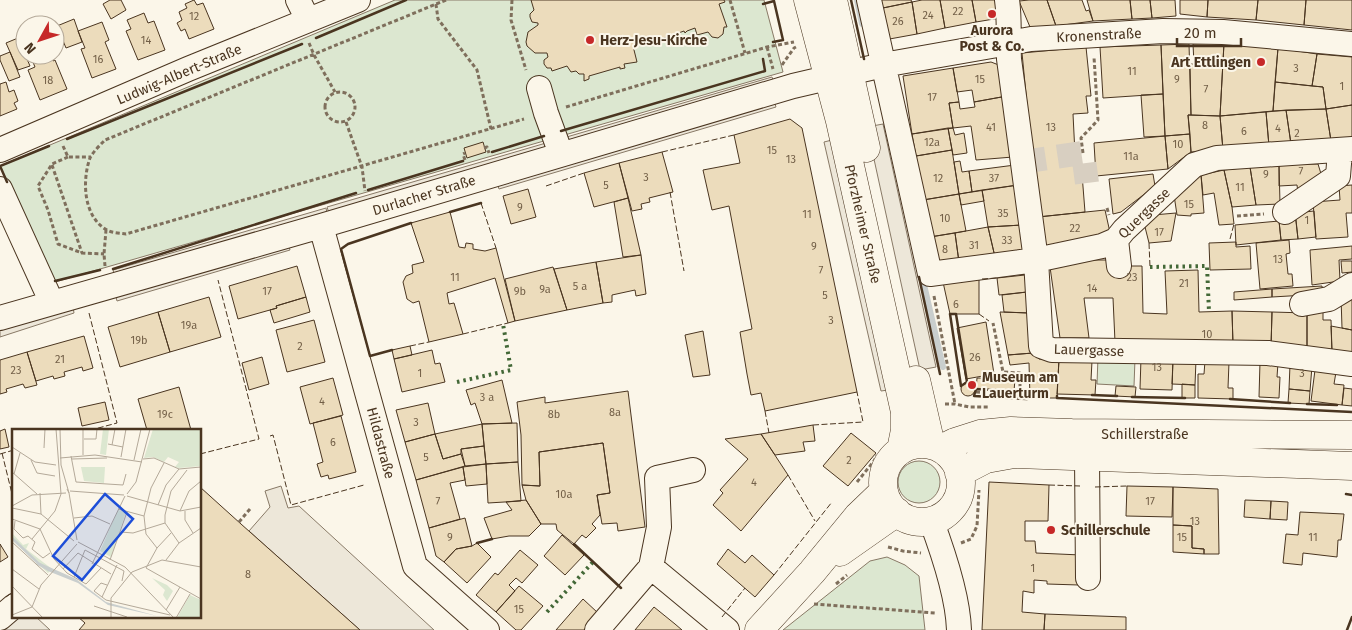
<svg xmlns="http://www.w3.org/2000/svg" width="1352" height="630" viewBox="0 0 1352 630" font-family="'Fira Sans',sans-serif">
<style>
.green{fill:#dce7d0;stroke:#887966}
.parking{fill:#ede7d9;stroke:#887966}
.lines{fill:none;stroke-linecap:round;stroke-linejoin:round}
.stream{stroke:#c9cecd;stroke-width:6}
.building{fill:#ecdcbc;stroke:#4a3520}
.minor-tunnel{stroke:#d8cfc1;stroke-width:24;stroke-dasharray:24 12;stroke-linecap:butt}
.minor-casing{stroke:#4a3520;stroke-width:26}
.major-casing{stroke:#4a3520;stroke-width:29}
.path{stroke:#7f6f5c;stroke-width:3;stroke-dasharray:4 2.5;stroke-linecap:butt}
.minor{stroke:#fbf6e9;stroke-width:24}
.major{stroke:#fbf6e9;stroke-width:28}
.hedge{stroke:#436837;stroke-width:4;stroke-dasharray:2.5 4;stroke-linecap:butt}
.fence{stroke:#4a3520;stroke-width:1;stroke-dasharray:6 2.5;stroke-linecap:butt}
.wall{stroke:#4a3520;stroke-width:2.5}
.poi-dot{fill:#c62828;stroke:#fbf6e9;stroke-width:2}
.labels{text-anchor:middle;stroke-width:4;stroke-linejoin:round;paint-order:stroke}
.number-label{font-size:11px;fill:#725f47}
.poi-label{font-size:14px;font-weight:bold;fill:#4a3520;stroke:#fbf6e9;text-anchor:start}
.street-label{font-size:14px;fill:#4a3520;stroke:#fbf6e9}
.inset-river{fill:none;stroke:#c9cecd;stroke-width:2.5}
.inset-road{fill:none;stroke:#b4a999;stroke-width:1}
.view{fill:#1d4ed8;fill-opacity:0.15;stroke:#1d4ed8;stroke-width:2.5}
.inset-edge{fill:none;stroke:#4a3520;stroke-width:2.5}
</style>
<rect width="100%" height="100%" fill="#fbf6e9"/>
<path class="green" d="M395 0H764L783 72 55 282 0 166Z
M1098 357 1135 359 1134 386 1097 384Z
M898 482a21 21 0 1 1 42 0a21 21 0 1 1-42 0Z
M887 557 905 565 919 576 925 630H783L870 561Z"/>
<path class="parking" d="M772 77 774 83 329 213 327 207Z
M774 101 776 107 499 189 497 183Z
M883 124 936 367 920 370 867 127Z
M832 140 888 390 881 391 824 142Z
M326 208 327 213 115 277 113 270Z
M288 243 290 250 117 301 115 293Z
M73 307 74 313 0 337V330Z
M281 486 288 508 299 506 434 630H360L249 531 270 507 265 491Z
M17 616H35L50 630H0Z"/>
<g class="lines">
<path class="stream" d="M857 0 862 24
M922 276 943 367"/>
</g>
<path class="building" d="M110 0H121L126 10 111 19 103 4Z
M194 0 197 5 203 3 214 29 189 39 185 29 181 31 177 23 182 20 179 12 187 8 185 4Z
M531 0H724L725 2 719 4 727 27H724L723 34 718 38 712 37 708 32 697 35 695 28 687 31 685 33 684 31 673 35V36L670 37 669 36 657 41 656 39 645 43 646 45H643L642 43 633 46 637 62 624 64 625 68 620 69V67L589 76V79L584 81V74H579L576 71 571 72 567 66 552 71 551 68H547L544 64V60L548 57 547 53H535L527 46 526 42 528 32 538 25V23L532 22 530 17V14L534 10Z
M876 0H911L912 2 878 9Z
M922 0H940L945 28 917 34 912 2Z
M940 0H972L976 22 945 28Z
M972 0H997L1000 18 976 22Z
M1029 0H1047L1056 26 1030 27 1019 1Z
M1047 0H1082L1086 11 1089 10 1093 21 1056 26Z
M1087 0H1130L1132 19 1093 21Z
M1130 0H1150L1152 18 1132 19Z
M1150 0H1175L1176 16 1152 18Z
M1180 0H1208L1207 17 1180 14Z
M1208 0H1258L1256 20 1207 17Z
M1258 0H1306L1304 25 1256 20Z
M1306 0H1352V30L1304 25Z
M912 2 917 34 884 40 878 9Z
M144 13 148 23 154 21 165 50 138 60 126 31 131 29 127 20Z
M74 19 82 42 66 48 57 26Z
M102 22 109 40 105 42 116 69 92 78 81 49 85 48 78 31Z
M18 38 30 66 18 70 6 43Z
M1224 43 1220 116 1191 115 1190 64H1194L1193 44Z
M1224 43 1278 48 1273 111 1220 116Z
M1189 44 1191 115H1188L1190 134 1165 136 1161 45Z
M1161 45 1163 94 1103 98 1100 47Z
M1086 47 1091 96H1086L1088 113 1073 114 1076 174H1082L1085 212 1038 217 1022 53Z
M1278 48 1317 54 1312 86 1275 82Z
M10 52 20 77 9 81 0 60V56Z
M1317 54 1352 57V105L1326 109 1323 87 1312 86Z
M30 55H51L53 61 55 60 67 89 40 100 28 70 35 67Z
M991 62 1004 67 1007 96 974 102 972 90 957 92 953 68Z
M953 68 959 102 949 103 953 128 912 134 903 76Z
M6 82 9 92 14 90 18 101 14 103 17 109 0 116V84Z
M1275 82 1323 87 1326 109 1273 111Z
M1163 94 1165 136 1144 137 1141 95Z
M1007 96 1013 157 976 160 971 126 953 128 949 103 959 102 960 109 975 107 974 102Z
M1352 105V139L1331 141 1326 109Z
M1326 109 1331 141 1291 144 1286 110Z
M1286 110 1291 144 1269 146 1266 112Z
M1266 112 1269 146 1223 150 1220 116Z
M1188 115 1220 116 1223 150 1191 152Z
M790 119 802 128 857 392 765 411 761 393 751 395 747 374 740 332 752 329 729 206 712 210 703 170 740 163 734 135Z
M948 128 952 150 916 156 912 134Z
M948 128H953L955 135 964 133 967 153 953 155Z
M1190 134 1191 152 1168 169 1165 136Z
M1165 136 1168 169 1096 176 1094 143Z
M483 142 486 152 467 158 464 148Z
M952 150 959 194 923 200 916 156Z
M662 152 673 192 649 198 650 202 641 204 642 209 632 211 619 163Z
M960 161 962 172 969 171 972 192 959 194 954 162Z
M619 163 628 198 594 207 584 173Z
M1279 164H1318L1322 177 1298 193 1297 185 1279 186Z
M1279 164 1280 204 1256 205 1250 167Z
M1015 165 1018 185 972 192 969 171Z
M1250 167 1256 205 1232 207 1224 170Z
M1224 170 1232 207 1234 224 1219 225 1214 193 1203 195 1201 175Z
M1153 174 1155 186 1121 212 1113 214 1109 179Z
M1201 175 1204 213 1191 214V216L1177 215 1174 195Z
M1018 185 1022 225 988 227 982 190Z
M1352 185V213H1346L1348 237 1316 239 1313 202 1340 200 1339 186Z
M528 189 536 217 511 224 503 196Z
M982 190 984 201 961 205 959 194Z
M959 194 966 231 930 237 923 200Z
M628 198 641 255 623 257 614 202Z
M1105 210 1111 237 1044 248 1038 217Z
M1314 211 1316 237 1298 239 1295 213Z
M450 212 459 247 465 248 466 243 473 244V249L485 251 496 248 515 321 508 323 495 278 447 293 449 304 454 303 463 334 429 342 419 301 413 303 407 299 403 282 406 276 413 273 412 265 424 262 411 223Z
M1176 213 1171 241 1149 243 1144 223 1153 215Z
M1296 220 1298 239 1281 240 1279 221Z
M1279 221 1281 240 1236 245 1235 225Z
M1022 225 1024 253 995 257 988 227Z
M988 227 995 257 959 262 955 233Z
M955 233 959 262 936 267 930 237Z
M1289 240 1290 253 1286 254 1288 274H1292L1293 286 1260 289 1256 243Z
M1236 242V247L1250 246 1251 269 1210 270 1209 243Z
M1352 246V259L1339 260 1340 281 1312 285 1310 250Z
M641 255 646 294 636 296 635 290 612 295V302L603 303 596 262Z
M1078 260H1110L1119 266H1142L1143 313 1167 314 1165 271 1198 270 1199 312 1232 311 1233 345 1115 342 1113 298H1084L1089 338H1060L1050 267Z
M1341 261H1352V272L1342 273Z
M596 262 603 303 567 310 554 269Z
M297 266 306 297 276 306 277 308 238 319 229 286Z
M553 267 567 310 515 321 505 279Z
M1025 275 1027 292 999 295 997 278Z
M979 279V314H950L943 282Z
M1322 286 1323 294 1272 297V289Z
M1272 289V297L1234 300V292Z
M1027 292 1029 313 1004 312 1002 295Z
M1352 292V330L1342 328 1341 297Z
M209 297 221 337 170 352 158 312Z
M306 297 310 312 274 323 270 310 277 308 276 306Z
M1323 308V320H1331L1332 352 1307 350V313Z
M1232 311 1272 312 1271 347 1233 345Z
M158 312 170 352 120 367 108 327Z
M1000 312 1029 313 1033 353 1008 355Z
M1272 312 1307 313V350L1271 347Z
M314 320 325 362 287 372 276 330Z
M986 322 994 374 966 379 957 328Z
M1331 326 1352 330V355L1332 352Z
M703 331 710 375 693 377 685 335Z
M84 336 93 368 83 371 82 367 64 372 65 376 54 379 53 376 36 381 27 352Z
M410 346 412 355 394 359 392 350Z
M432 350 435 364 440 363 445 382 402 392 394 359Z
M27 352 37 385 25 388 23 384 6 389 7 392 0 394V360Z
M1033 353 1039 359H1059L1057 398H1030L1029 363 1010 365 1008 355Z
M262 357 269 384 249 390 242 363Z
M1141 358 1173 359 1172 390 1140 389Z
M1059 359 1092 361 1091 380H1096L1095 395 1057 394Z
M1173 359 1196 360 1195 385 1172 384Z
M1205 361 1229 362 1228 388H1233V399L1198 398V374H1204Z
M1260 362 1278 363 1277 377H1280L1279 398 1259 397Z
M1290 365 1312 366 1310 391 1289 389Z
M1315 370 1336 372 1334 384 1344 385 1342 405 1311 401Z
M333 378 343 415 310 424 300 387Z
M977 378 1015 379 1014 391 976 389Z
M502 380 512 423 482 424 475 403 471 405 466 390Z
M961 389a7 7 0 1 1 14 0a7 7 0 1 1-14 0Z
M1182 384 1195 385V398H1182Z
M1116 386 1136 387 1135 397 1115 396Z
M179 387 191 430H147L138 399Z
M1344 388 1352 389V406L1342 405Z
M1289 389 1310 391 1309 404 1288 403Z
M628 391 645 527 618 531 617 523 602 524 597 495 610 493 603 443 539 452 540 486 522 485 521 435 517 402 545 397V403Z
M105 402 109 420 82 426 78 408Z
M428 403 435 434 405 442 396 410Z
M341 416 356 472 329 479 328 475 321 477 317 464 323 462 313 423Z
M517 423 518 462 486 464 482 424Z
M482 424 484 446 461 449V454L443 459 435 434Z
M813 425 815 441 803 442 805 451 775 455 761 434Z
M5 429 9 447 0 449V431Z
M851 433 876 453 848 486 823 466Z
M435 434 443 459 461 454 465 466 416 480 405 442Z
M761 434 788 475 741 531 713 505 723 493 720 490 748 459 725 439Z
M603 443 610 493 597 495 600 515 592 524 596 528 586 538 582 535 574 544 557 530 556 524H541L526 500 522 485 540 486 539 452Z
M484 446 486 464 465 466 461 449Z
M518 462 521 501 488 503 486 464Z
M486 464 487 484 466 486 463 467Z
M463 467 465 480 450 483 460 519 429 528 416 480Z
M989 482 1049 485 1048 521H1025V541H1035L1036 553 1081 555 1079 585 1047 584V581L1034 580V593L1023 591 1022 612 1045 614 1044 630H982Z
M1127 486 1173 487 1172 517 1126 516Z
M200 487 241 524 360 630H79L85 623 77 616H200Z
M1173 487 1218 489 1219 554H1204V549L1192 548V526L1173 525Z
M526 500 541 524 529 536H509L492 539 484 518 512 510 506 502Z
M1245 500 1271 501 1270 519 1244 517Z
M1271 501 1288 502 1287 520 1270 519Z
M1300 512 1344 514 1341 540H1338L1337 557 1303 553 1302 565 1283 563 1286 534 1298 535Z
M465 518 472 546 456 549 444 562 436 556 429 528Z
M1173 525 1192 526V548L1204 549V554L1173 552Z
M562 535 584 555 565 575 544 556Z
M477 543 491 557 467 583 444 562 456 549 472 546Z
M0 544 8 557 0 562Z
M728 549 745 563 752 555 774 575 755 597 717 564Z
M520 550 538 565 522 583 516 578 509 585 515 591 496 612 476 595 495 573 498 575Z
M519 586 543 606 521 630H516L496 612Z
M583 599 598 613 584 630H556Z
M654 607 675 624 682 630H635Z
M1045 614 1126 617V630H1044Z"/>
<g class="lines">
<path class="minor-tunnel" d="M1022 162 1083 153 1087 183"/>
<defs>
<path id="minor" d="M298 0 308 20
M869 0 930 274 1036 260 1102 246 1116 240 1124 230 1194 165 1217 158 1352 149
M1007 0C1010 20 1008 39 1009 59L1036 260 1041 346 1052 350 1268 353 1352 364
M539 88 546 113 561 154
M0 150 188 69 358 0
M0 189 52 303
M1285 212 1338 176 1340 151
M321 226 415 566 487 630
M1116 240 1119 266
M1302 304 1329 299 1352 285
M0 318 321 226 793 86 883 65 1031 39 1163 31 1223 32 1352 44
M1087 457 1088 578
M931 520C943 552 958 597 959 630
M651 567 727 630
M0 618 14 606
M597 630 651 567 659 527 657 478 693 470"/>
<path id="major" d="M808 0 840 121 905 412V430L901 450
M833 0 866 148
M916 380 931 445
M883 483a39 39 0 1 1 78 0a39 39 0 1 1-78 0Z
M941 449 955 442 980 434 1011 431 1072 433 1352 435
M959 473 986 459 1014 454 1352 466
M840 552 897 512
M759 630 812 572 858 516 883 492"/>
</defs>
<use href="#minor" class="minor-casing"/>
<use href="#major" class="major-casing"/>
<path class="path" d="M446 0 105 140C100 145 93 152 90 158 82 180 83 217 107 230 112 233 120 233 126 234L524 119
M512 0 511 20 526 70
M730 0 745 53
M436 4 438 19 477 70 491 129
M309 43 314 55 335 92
M767 47 773 69
M782 65 794 48 796 47
M325 107a15 15 0 1 1 30 0a15 15 0 1 1-30 0Z
M566 107 767 47 794 42
M346 122 362 167 365 191
M63 146 68 157H91
M484 148 487 147 489 153
M1083 153 1081 138 1098 120 1094 57
M68 157 52 164 38 186 48 210 58 244 82 253 104 254
M465 160 463 154 465 153
M52 165 82 253
M1107 208 1109 215
M1237 216 1264 214
M105 266 104 254 106 230
M934 296 955 404
M976 392 1020 395V373L1003 372 993 323
M945 404H955L969 407H990
M857 482 874 461 877 455
M239 522 250 509
M961 543 971 539 977 526 979 490
M888 547 903 551 921 553
M836 584 847 575
M814 604 935 613"/>
<use href="#minor" class="minor"/>
<use href="#major" class="major"/>
<path class="hedge" d="M1150 267 1207 266 1209 312
M457 382 511 370 503 324
M547 612 593 562"/>
<path class="fence" d="M662 152 734 135
M546 186 584 173
M670 192 684 271
M481 203 496 248
M1230 239 1234 224
M1149 243 1150 267
M982 279 997 278
M89 313 117 423 91 430
M979 314 989 321
M463 334 508 323
M410 346 429 342
M765 411 769 433
M813 425 863 422 857 392
M270 436 273 435 291 505 364 485
M2 453 14 502
M0 454 14 450
M200 454 259 439 218 280
M788 475 815 521
M1049 485 1080 486
M1095 487 1127 486
M774 575 832 502
M6 597 14 591
M722 617 745 588"/>
<path class="wall" d="M851 0 864 59
M763 4 774 1 783 40 773 42
M316 38 406 0
M561 131 765 71 763 59
M67 139 302 44
M492 152 544 136
M7 182 0 166 49 146
M368 190 463 161
M450 212 481 203
M113 269 356 193
M919 277 940 374
M55 281 100 270
M950 314H956L967 382 961 386Z
M392 350 370 356 341 249 348 244 411 223
M976 389 1027 392V399L974 396Z
M1092 395 1117 396
M1057 396V398L1352 412
M1132 397 1185 398
M1230 399 1290 403
M1307 404 1337 405
M1346 494 1352 495
M477 543 492 539
M574 544 621 588
M1347 630 1352 617"/>
</g>
<g class="poi-dot">
<circle cx="992" cy="14" r="5"/>
<circle cx="590" cy="40" r="5"/>
<circle cx="1261" cy="62" r="5"/>
<circle cx="972" cy="385" r="5"/>
<circle cx="1051" cy="530" r="5"/>
</g>
<g class="labels">
<g class="number-label">
<text x="958" y="15">22</text>
<text x="928" y="19">24</text>
<text x="194" y="20">12</text>
<text x="898" y="25">26</text>
<text x="146" y="44">14</text>
<text x="98" y="63">16</text>
<text x="1296" y="72">3</text>
<text x="1132" y="75">11</text>
<text x="980" y="83">15</text>
<text x="1177" y="83">9</text>
<text x="48" y="84">18</text>
<text x="1342" y="90">1</text>
<text x="1206" y="93">7</text>
<text x="932" y="101">17</text>
<text x="1205" y="129">8</text>
<text x="991" y="131">41</text>
<text x="1051" y="131">13</text>
<text x="1278" y="132">4</text>
<text x="1244" y="135">6</text>
<text x="1297" y="137">2</text>
<text x="932" y="146">12a</text>
<text x="1178" y="148">10</text>
<text x="772" y="154">15</text>
<text x="1131" y="160">11a</text>
<text x="791" y="163">13</text>
<text x="1301" y="175">7</text>
<text x="1266" y="178">9</text>
<text x="646" y="181">3</text>
<text x="938" y="182">12</text>
<text x="994" y="182">37</text>
<text x="606" y="189">5</text>
<text x="1240" y="191">11</text>
<text x="1189" y="208">15</text>
<text x="520" y="211">9</text>
<text x="1003" y="217">35</text>
<text x="807" y="218">11</text>
<text x="945" y="222">10</text>
<text x="1307" y="224">1</text>
<text x="1075" y="232">22</text>
<text x="1159" y="236">17</text>
<text x="1007" y="244">33</text>
<text x="974" y="249">31</text>
<text x="814" y="250">9</text>
<text x="945" y="253">8</text>
<text x="1278" y="263">13</text>
<text x="821" y="274">7</text>
<text x="455" y="281">11</text>
<text x="1132" y="281">23</text>
<text x="1184" y="287">21</text>
<text x="580" y="290">5 a</text>
<text x="1092" y="292">14</text>
<text x="545" y="293">9a</text>
<text x="267" y="295">17</text>
<text x="520" y="295">9b</text>
<text x="825" y="299">5</text>
<text x="956" y="308">6</text>
<text x="831" y="324">3</text>
<text x="189" y="329">19a</text>
<text x="1207" y="338">10</text>
<text x="139" y="344">19b</text>
<text x="300" y="350">2</text>
<text x="975" y="361">26</text>
<text x="60" y="363">21</text>
<text x="1157" y="371">13</text>
<text x="16" y="374">23</text>
<text x="420" y="377">1</text>
<text x="1302" y="377">3</text>
<text x="487" y="401">3 a</text>
<text x="322" y="405">4</text>
<text x="615" y="416">8a</text>
<text x="165" y="418">19c</text>
<text x="554" y="418">8b</text>
<text x="416" y="426">3</text>
<text x="333" y="446">6</text>
<text x="426" y="461">5</text>
<text x="849" y="464">2</text>
<text x="754" y="486">4</text>
<text x="564" y="498">10a</text>
<text x="438" y="505">7</text>
<text x="1150" y="505">17</text>
<text x="1195" y="525">13</text>
<text x="450" y="541">9</text>
<text x="1182" y="541">15</text>
<text x="1313" y="541">11</text>
<text x="1033" y="572">1</text>
<text x="248" y="578">8</text>
<text x="519" y="613">15</text>
</g>
<g class="poi-label">
<text x="992" y="35" text-anchor="middle">Aurora<tspan x="992" dy="16">Post &amp; Co.</tspan></text>
<text x="600" y="45">Herz-Jesu-Kirche</text>
<text x="1251" y="67" text-anchor="end">Art Ettlingen</text>
<text x="982" y="382">Museum am<tspan x="982" dy="16">Lauerturm</tspan></text>
<text x="1061" y="535">Schillerschule</text>
</g>
<g class="street-label">
<text transform="translate(1099 35) rotate(-3)" y="5">Kronenstraße</text>
<text transform="translate(179 74) rotate(-23)" y="5">Ludwig-Albert-Straße</text>
<text transform="translate(424 195) rotate(-17)" y="5">Durlacher Straße</text>
<text transform="translate(1144 213) rotate(-44)" y="5">Quergasse</text>
<text transform="translate(863 224) rotate(77)" y="5">Pforzheimer Straße</text>
<text transform="translate(1089 350) rotate(2)" y="5">Lauergasse</text>
<text x="1145" y="439">Schillerstraße</text>
<text transform="translate(381 443) rotate(75)" y="5">Hildastraße</text>
</g>
</g>
<g transform="translate(12 429)">
<rect width="189" height="189" fill="#fbf6e9"/>
<path d="M91 0H97L94 26 88 25ZM141 0H189V37L167 39 163 38 167 33 156 28 152 33 141 28 132 29ZM69 38H93L92 54 72 52ZM106 81 114 83 99 128 88 122ZM0 104 11 116 17 114 14 120 40 140 36 144 0 111ZM140 149 155 156 161 162 155 172 151 166 153 161ZM178 166 189 171V189H165Z" fill="#dce7d0"/>
<path d="M26 133 64 150 94 173 145 187 96 176 66 154 36 142 24 135Z" fill="#c9cecd"/>
<path class="inset-river" d="M0 109 28 136"/>
<path class="inset-road" d="M44 0 49 65M48 0 49 36 57 64 55 60M71 0V26M72 10H84L85 0M96 15 111 18M100 16 103 0M0 18 23 33 44 36M32 19 33 0M59 27 64 53 111 56 114 45M109 28 114 0M48 29 83 26 130 33M60 30 95 29M131 30 142 29 167 40 189 38M19 31 25 44 43 47M122 31 129 0M0 43 25 65M2 45 8 24M58 62 112 66M28 64 29 85M57 64 65 111M115 65 124 53 138 0M115 67 168 82 189 78M146 76 154 56 167 40M0 77 20 66 54 64M0 79 29 85 62 112M106 80 132 87M168 82 177 62 189 52M173 82V91L181 104M62 89 80 87 98 95M0 90 28 100 42 130 55 144 74 155 89 139M3 92 2 100 11 109 16 107 23 113 20 120 31 129 38 124M109 103 121 104 153 94M20 110 43 82 49 65M0 113 36 146M66 113 113 138 162 189M167 114 153 94V86L159 62 175 41M145 119 134 105 132 87 139 59 152 34M98 131 115 83M154 131 167 114 189 99M80 135 113 67M134 139 189 170M134 139 145 119 159 104M0 140 27 160M51 140 66 124 99 145M62 148 73 121 112 142 110 152M95 156 89 154 82 162 94 171 158 186M0 157 31 189M90 168 105 136M82 177 115 188M154 181 168 158M0 186 20 178 29 156 65 115M99 189V169L120 143 150 131 189 138M164 189 178 165"/>
<path class="view" d="M93 65 121 90 70 151 41 127Z"/>
<rect width="189" height="189" class="inset-edge"/>
</g>
<g transform="translate(40 40) rotate(230)"><circle r="24" fill="#fbf6e9" stroke="#b4a999"/>
<path d="M0-4L9 19L0 12L-9 19Z" fill="#c62828"/>
<text y="-8" font-size="14" font-weight="bold" text-anchor="middle" fill="#4a3520">N</text>
</g>
<path d="M1177 38v8h64v-8" fill="none" stroke="#4a3520" stroke-width="2.5"/>
<text x="1184" y="38" font-size="15" fill="#4a3520" stroke="#fbf6e9" stroke-width="4" paint-order="stroke">20 m</text>
</svg>
